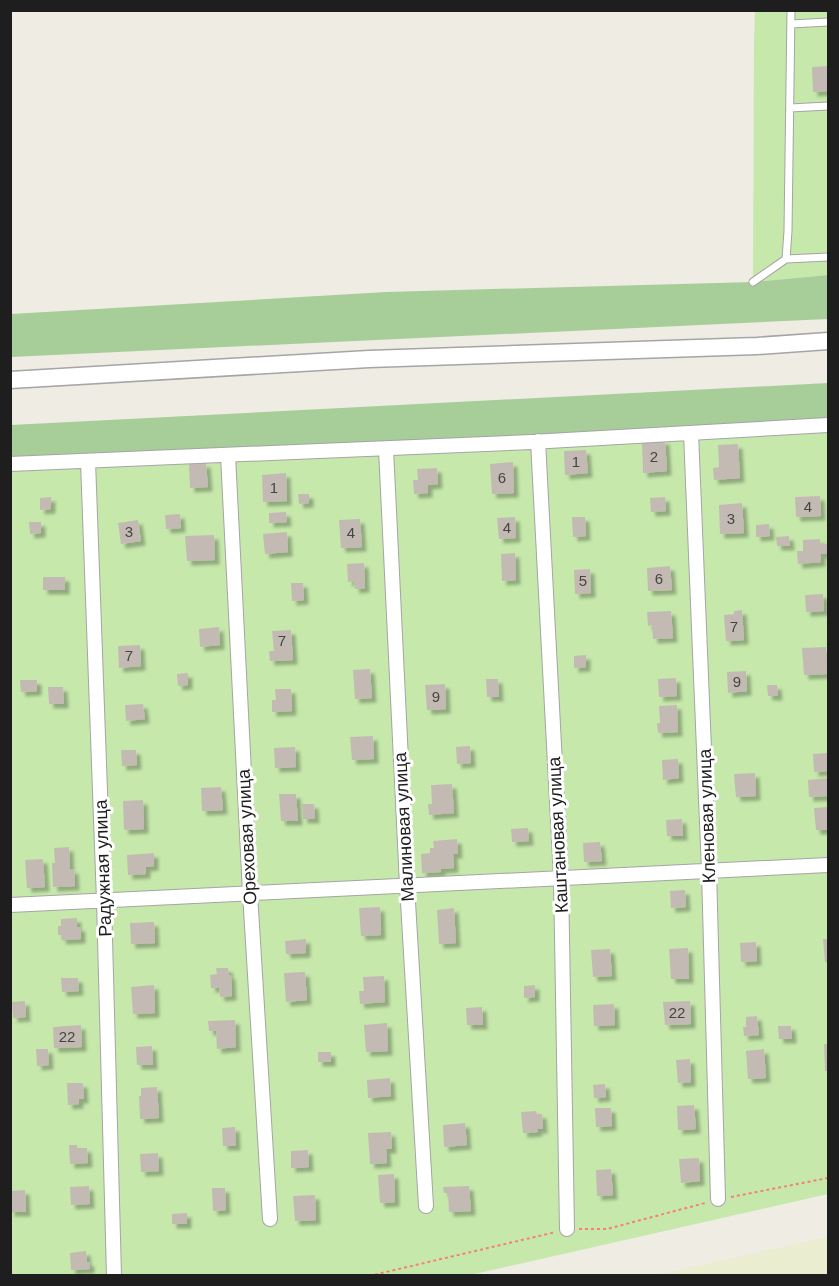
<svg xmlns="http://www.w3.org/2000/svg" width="839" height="1286" viewBox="0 0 839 1286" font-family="Arial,sans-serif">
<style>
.farmland{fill:#eaedcf}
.grass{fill:#c6e8ab}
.forest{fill:#a7cd99}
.building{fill:#c3bbb3;filter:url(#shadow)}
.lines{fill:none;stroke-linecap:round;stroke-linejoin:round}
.service-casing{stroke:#a5a5a5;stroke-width:9}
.minor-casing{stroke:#a5a5a5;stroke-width:16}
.tertiary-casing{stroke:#a5a5a5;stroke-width:19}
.path{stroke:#f7816d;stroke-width:2;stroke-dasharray:3 3;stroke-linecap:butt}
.service{stroke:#fff;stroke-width:7}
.minor{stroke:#fff;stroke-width:14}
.tertiary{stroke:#fff;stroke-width:16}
.labels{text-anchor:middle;stroke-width:6;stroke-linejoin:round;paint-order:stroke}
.number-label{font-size:15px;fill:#474543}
.street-label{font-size:18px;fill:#1e1e1e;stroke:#fff}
</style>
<defs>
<filter id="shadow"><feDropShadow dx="4.5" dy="4.5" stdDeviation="1.5" flood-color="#0004"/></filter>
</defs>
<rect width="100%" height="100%" fill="#efece4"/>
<path class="farmland" d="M828 1237V1275H656Z"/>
<path class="grass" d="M755 11H828V275L753 282 754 38Z
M828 430V1194L470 1275H11L10 470Z"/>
<path class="forest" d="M828 275V319L11 357V314L386 292 753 282Z
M828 383V424L11 463V425Z"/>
<path class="building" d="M828 66V91L813 92 812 67Z
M665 440 667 471 643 473 642 442Z
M738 444 740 478 714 480 713 468 719 467 718 445Z
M586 450 588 473 565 475 564 451Z
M513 462 514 493 492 494 490 464Z
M206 463 208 487 190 488 189 464Z
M437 468 438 484 428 485V493L414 494 413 480H418L417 469Z
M286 473 287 501 263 502 262 475Z
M298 494H309V503L299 504Z
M820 496 821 516 796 517 795 497Z
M51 497V509L40 510V498Z
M665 497 666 511 651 512 650 498Z
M742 503 744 533 720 534 719 505Z
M286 512 287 522 269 523V513Z
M180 514 181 528 166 529 165 515Z
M515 517 516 538 499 539 497 518Z
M572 517H585L586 536 573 537Z
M360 519 362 547 341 548 339 520Z
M138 520 141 541 121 544 118 523Z
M29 522H41V533L30 534Z
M769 524 770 536 756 537V525Z
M287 532 288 552 265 554 263 534Z
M214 535 215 560 187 561 185 536Z
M789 536 790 546H777L776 537Z
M820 539V544H828V554H821V562L798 564 797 551H803V540Z
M515 553 516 580 502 581 501 554Z
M364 563 365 588 355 589 354 581 348 582 347 564Z
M670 566 672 590 648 591 647 568Z
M590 569 591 593 575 594 574 570Z
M43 577H65V590H43Z
M291 583H303L304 600 292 601Z
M823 594 824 611 806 612 805 595Z
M742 610 744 640 726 641 724 615 734 614V611Z
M671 611 673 638 653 639 652 625 648 626 647 612Z
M219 627 220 645 200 647 199 629Z
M291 630 293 660 270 661 269 651H274L272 631Z
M140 645 141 666 119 668 118 646Z
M826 647 827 674 804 675 802 648Z
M586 655V667L574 668V656Z
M370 669 372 698 355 699 353 670Z
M746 671 747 691 728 693 727 672Z
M188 673V685L178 686 177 674Z
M676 678 677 696 659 697 658 679Z
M486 679H498L499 697H487Z
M20 680H37V691L21 692Z
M445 684 446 709 427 710 425 685Z
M767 685H777L778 696H768Z
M48 687H63L64 704H49Z
M275 689H291L292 711 272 712V700H276Z
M143 704 145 719 126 721 125 705Z
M677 705 678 732 658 733 657 723H660L659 706Z
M373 736 374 759 352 760 350 737Z
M470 746 471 763 457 764 456 747Z
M295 747 296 767 275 768 274 748Z
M121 750H136L137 765 122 766Z
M828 753V771L814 772 813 754Z
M678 759 679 778 663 780 662 760Z
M755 773 756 796 736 797 734 774Z
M828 778V796L809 797 808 780Z
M452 784 454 813 429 815 428 804H432L431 785Z
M221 787 223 810 202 811 201 788Z
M279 794H296L298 821H281Z
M143 800 144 829 124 830 123 801Z
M302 804H314L315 819H303Z
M828 807V830H816L814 808Z
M682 819 683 836H667L666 820Z
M528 828 529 841 512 842 511 829Z
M457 839 458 854H453L454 868 441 869V872L422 873 421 854 430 853V848H434L433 841Z
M600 842 602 861 584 862 583 843Z
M69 847 70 870 74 869 75 886 53 887 52 863H55L54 848Z
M154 853V866L146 867V874L128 875 127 855Z
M43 859 45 887 27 888 25 860Z
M685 890 686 907 671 908 670 891Z
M380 907 381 935 361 936 359 908Z
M454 908 456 943 439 944 437 910Z
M77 918V927H81V939L62 940 61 935H58V926H61V919Z
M154 922 155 943 131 944 130 923Z
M306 939V953L286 954 285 941Z
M823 939H828V962H825Z
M756 942 757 961 741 962 740 943Z
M688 948 689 979H671L669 949Z
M610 949 612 976 593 977 591 950Z
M216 968H228L229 975H231L232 996 220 997 219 988H211L210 975 217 974Z
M305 972 307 1000 286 1002 284 973Z
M384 976 385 1002 360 1004 359 991H364L363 977Z
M61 978H78L79 991 62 992Z
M154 985 155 1013 133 1014 131 987Z
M535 985V997L524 998V986Z
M25 1001 26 1017 13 1018 12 1002Z
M690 1001 691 1024 665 1025 663 1002Z
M614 1004 615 1025 594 1026 593 1005Z
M482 1007 483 1025H467L466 1008Z
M757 1016 759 1035 744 1036 743 1027H746V1017Z
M235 1020 236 1047 217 1049 216 1031H209L208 1021Z
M387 1023 388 1051 366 1052 364 1025Z
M81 1025 82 1047 54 1048 53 1027Z
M778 1026H791L792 1039H779Z
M824 1044H828V1071H825Z
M152 1046 153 1065H137L136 1047Z
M36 1049H48L49 1065 37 1066Z
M764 1049 766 1078 748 1079 746 1051Z
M318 1052H331V1062H318Z
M690 1059 691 1082 678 1083 676 1060Z
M390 1078 391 1096 368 1098 367 1080Z
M67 1083H83L84 1099H79V1104L68 1105Z
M605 1084 606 1097 594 1098 593 1085Z
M157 1087 159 1118 140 1119 139 1096H141V1088Z
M694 1105 696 1129 678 1130 677 1106Z
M595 1108H611L612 1126 596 1127Z
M536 1111 537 1114H542L543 1129H537L538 1132 523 1133 521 1112Z
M465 1123 467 1145 444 1147 443 1125Z
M235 1127 236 1146H223L222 1128Z
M391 1132 392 1149H386L387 1163 370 1164 368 1133Z
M69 1145H77V1148H87L88 1163 70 1164Z
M308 1150 309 1167 291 1168V1151Z
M158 1153 159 1171 141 1172 140 1154Z
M699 1158 700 1181 681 1183 679 1159Z
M611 1169 613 1195 597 1196 596 1170Z
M394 1174 395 1202 380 1203 378 1175Z
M89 1186 90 1204 71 1205 70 1187Z
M469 1186 471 1211 449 1212 448 1193H444L443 1187Z
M212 1188H225L226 1210 213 1211Z
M25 1190 26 1212H10V1191Z
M315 1195 316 1220 295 1221 293 1196Z
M187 1213V1224H172V1214Z
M86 1251 87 1262H90V1269L71 1270 70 1253Z"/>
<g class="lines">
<defs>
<path id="service" d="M791 24 828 22
M790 108 828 106
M786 259 828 257
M753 282 786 259 788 231 791 10"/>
<path id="minor" d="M691 433 709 871 718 1199
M538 441 561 878 567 1229
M386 449 407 885 426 1206
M228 455 250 893 270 1219
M88 461 104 901 114 1276
M10 464 531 442 828 425
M10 905 828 865"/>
<path id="tertiary" d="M10 380 369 359 757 346 828 341"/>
</defs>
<use href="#service" class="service-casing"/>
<use href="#minor" class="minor-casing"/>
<use href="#tertiary" class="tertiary-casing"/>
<path class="path" d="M731 1197 828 1178
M579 1229H607L705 1203
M369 1276 556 1232"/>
<use href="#service" class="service"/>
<use href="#minor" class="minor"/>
<use href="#tertiary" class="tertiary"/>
</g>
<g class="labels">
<g class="number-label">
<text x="654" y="462">2</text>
<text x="576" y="467">1</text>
<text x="502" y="483">6</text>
<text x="274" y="493">1</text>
<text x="808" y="512">4</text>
<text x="731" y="524">3</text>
<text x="507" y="533">4</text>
<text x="129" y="537">3</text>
<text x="351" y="538">4</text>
<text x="659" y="584">6</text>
<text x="583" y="586">5</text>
<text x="734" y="632">7</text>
<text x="282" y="646">7</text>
<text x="129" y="661">7</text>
<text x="737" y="687">9</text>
<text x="436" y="702">9</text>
<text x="677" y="1018">22</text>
<text x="67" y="1042">22</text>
</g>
<g class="street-label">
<text transform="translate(707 816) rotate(-92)" y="6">Кленовая улица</text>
<text transform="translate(404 827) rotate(-93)" y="6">Малиновая улица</text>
<text transform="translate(558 835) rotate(-93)" y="6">Каштановая улица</text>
<text transform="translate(247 837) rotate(-93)" y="6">Ореховая улица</text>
<text transform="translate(103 868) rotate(-92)" y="6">Радужная улица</text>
</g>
</g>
<rect width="839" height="1286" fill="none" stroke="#1e1e1e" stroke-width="24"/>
</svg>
